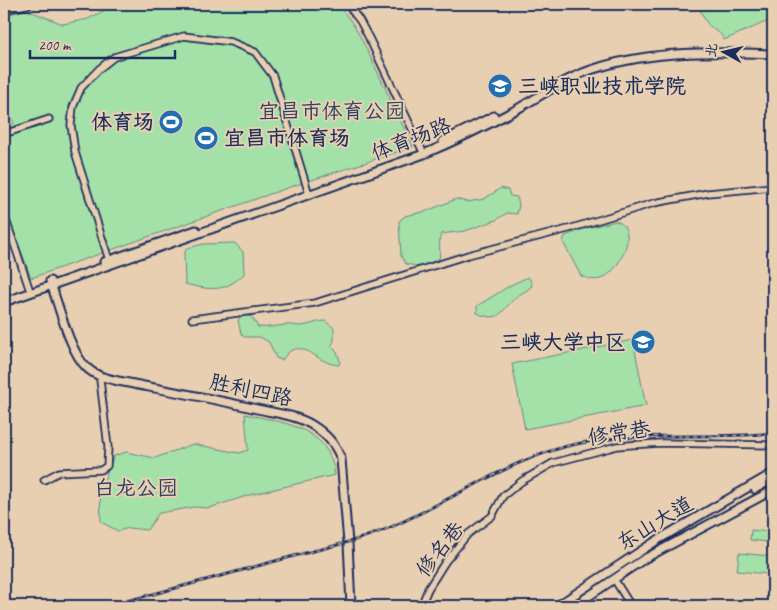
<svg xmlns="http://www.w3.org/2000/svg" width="777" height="610" viewBox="0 0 777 610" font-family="Caveat,'LXGW WenKai TC',sans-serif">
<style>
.green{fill:#a4e1a8;stroke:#608883}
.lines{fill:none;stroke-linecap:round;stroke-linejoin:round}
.minor-casing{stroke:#1b2f5e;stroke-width:9}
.major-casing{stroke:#1b2f5e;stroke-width:11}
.minor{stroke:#e9cfb1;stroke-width:5.5}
.major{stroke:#e9cfb1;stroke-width:7}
.rail-casing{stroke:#1b2f5e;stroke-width:3}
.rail{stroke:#e9cfb1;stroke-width:1;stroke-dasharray:4;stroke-linecap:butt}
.labels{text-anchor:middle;stroke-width:4;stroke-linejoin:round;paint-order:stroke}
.poi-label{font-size:21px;font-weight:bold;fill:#1b2f5e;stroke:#e9cfb1;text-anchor:start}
.park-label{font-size:21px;fill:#294165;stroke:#e9cfb1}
.street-label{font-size:21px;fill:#1b2f5e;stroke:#e9cfb1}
</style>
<rect width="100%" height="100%" fill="#e9cfb1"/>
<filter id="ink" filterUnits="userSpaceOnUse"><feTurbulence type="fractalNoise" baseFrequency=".02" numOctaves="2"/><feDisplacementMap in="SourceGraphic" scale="10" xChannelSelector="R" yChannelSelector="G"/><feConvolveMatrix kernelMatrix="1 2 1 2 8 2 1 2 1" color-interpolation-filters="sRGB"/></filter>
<g filter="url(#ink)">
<path class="green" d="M111 4H336C356 22 366 49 378 73 390 98 401 122 413 147L290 187 31 278 4 204V128L14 123 4 103V15L27 10 63 24 88 19 109 8Z
M699 4H773V19L724 40C721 33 719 33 713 29 705 23 701 13 699 4Z
M501 188 508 190 510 196 517 197 519 205 517 214 507 213 496 220 465 231 441 234C438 243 441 251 439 259L420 267 406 264 401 256 399 221 405 216 427 211 456 199 467 202 484 199Z
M616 221C641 228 619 274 600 279 594 281 587 278 581 276L563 242 565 236 587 228Z
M235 243 243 252 244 274C224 293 210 290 185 284L184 255 187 248 204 244Z
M528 277 531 281 532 286C526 292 518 294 513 300 499 315 498 322 477 313V306L511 285Z
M243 315 252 317 258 327C268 328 276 326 285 325 291 324 296 326 302 326 310 325 317 321 325 321L334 328V341L331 346 337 352 340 361 339 365C314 364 301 332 282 360L276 358 269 342 260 337H244L241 334 238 320Z
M633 340 646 406 525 429 512 364Z
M245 414C284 423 329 426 335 475L253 494 209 508 195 507 159 513 147 530 129 528 118 531 101 522 100 490 114 456 126 452 155 458 193 444 239 453 248 450Z
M751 530 770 532 769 542 750 540Z
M739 553 770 556 768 574 737 571Z"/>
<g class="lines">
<defs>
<path id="minor" d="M347 4 360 21 369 38 424 154
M4 10 30 4
M4 134 49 119
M4 214 29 288
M109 260 75 152 71 125 73 107 81 88 99 69 114 57 184 36 231 42 255 52 273 76 308 191
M192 319 315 303 468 255 572 228 654 203 708 193 773 187
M44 480 59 472 101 470 107 466 108 447 100 380
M614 579 631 606
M421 606 428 589 445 562 468 534 492 516 503 496 522 481 553 463 617 446 629 445 662 443 773 445"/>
<path id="major" d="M443 141 494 116
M104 262 196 230
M50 281C58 303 70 352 86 367 95 376 106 378 118 381 164 390 211 398 257 409 275 413 296 415 312 425 325 433 336 445 341 459L348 543 351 606
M4 302 424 154C457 140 488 125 519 108 544 94 569 76 597 68 654 50 714 52 773 54
M755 489 773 479
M557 606 656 541 773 473
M574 606 644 559 773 490"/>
</defs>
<use href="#minor" class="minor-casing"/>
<use href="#major" class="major-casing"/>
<use href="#minor" class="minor"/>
<use href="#major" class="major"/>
<defs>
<path id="rail" d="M107 606C166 591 224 575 283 559 319 549 357 542 391 527 454 500 513 456 581 443 644 431 709 440 773 433"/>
</defs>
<use href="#rail" class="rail-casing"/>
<use href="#rail" class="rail"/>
</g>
</g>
<defs>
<symbol id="university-disc" viewBox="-11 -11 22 22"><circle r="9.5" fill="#1f6fb2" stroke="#e9cfb1"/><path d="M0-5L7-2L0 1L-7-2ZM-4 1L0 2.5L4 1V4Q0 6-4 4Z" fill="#fff"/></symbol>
<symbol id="stadium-disc" viewBox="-11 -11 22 22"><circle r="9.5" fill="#1f6fb2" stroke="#e9cfb1"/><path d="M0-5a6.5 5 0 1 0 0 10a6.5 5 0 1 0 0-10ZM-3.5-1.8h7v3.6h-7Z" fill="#fff"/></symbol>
<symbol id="school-disc" viewBox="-11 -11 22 22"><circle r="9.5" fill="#1f6fb2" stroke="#e9cfb1"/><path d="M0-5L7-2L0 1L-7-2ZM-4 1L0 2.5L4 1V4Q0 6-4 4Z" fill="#fff"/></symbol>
</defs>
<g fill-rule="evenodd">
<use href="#university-disc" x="486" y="72" width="28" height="28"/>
<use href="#stadium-disc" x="157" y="108" width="28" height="28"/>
<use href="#stadium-disc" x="192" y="124" width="28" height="28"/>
<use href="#school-disc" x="629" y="328" width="28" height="28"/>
</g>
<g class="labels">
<g class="poi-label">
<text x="518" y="93">三峡职业技术学院</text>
<text x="154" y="129" text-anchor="end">体育场</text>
<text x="224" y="145">宜昌市体育场</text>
<text x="626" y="349" text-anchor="end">三峡大学中区</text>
</g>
<g class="park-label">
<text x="332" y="118">宜昌市体育公园</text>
<text x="136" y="495">白龙公园</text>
</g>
<g class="street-label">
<text transform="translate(411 139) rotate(-21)" y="7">体育场路</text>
<text transform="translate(251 390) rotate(12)" y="7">胜利四路</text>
<text transform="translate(619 433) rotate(-9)" y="7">修常巷</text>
<text transform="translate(655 523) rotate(-31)" y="7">东山大道</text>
<text transform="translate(440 549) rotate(-52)" y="7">修名巷</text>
</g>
</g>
<rect width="777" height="610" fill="none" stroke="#e9cfb1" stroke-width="20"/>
<rect x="10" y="10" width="757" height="590" fill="none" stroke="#1b2f5e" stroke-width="2" filter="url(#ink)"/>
<g transform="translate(724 52) rotate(278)" stroke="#e9cfb1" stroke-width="4" paint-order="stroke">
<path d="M0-4L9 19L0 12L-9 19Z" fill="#1b2f5e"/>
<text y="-8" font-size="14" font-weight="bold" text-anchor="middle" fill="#1b2f5e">北</text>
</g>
<path d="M30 50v8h145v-8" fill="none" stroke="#1b2f5e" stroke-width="2.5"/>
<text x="38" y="50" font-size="15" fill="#1b2f5e" stroke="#e9cfb1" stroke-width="4" paint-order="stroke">200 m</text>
</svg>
